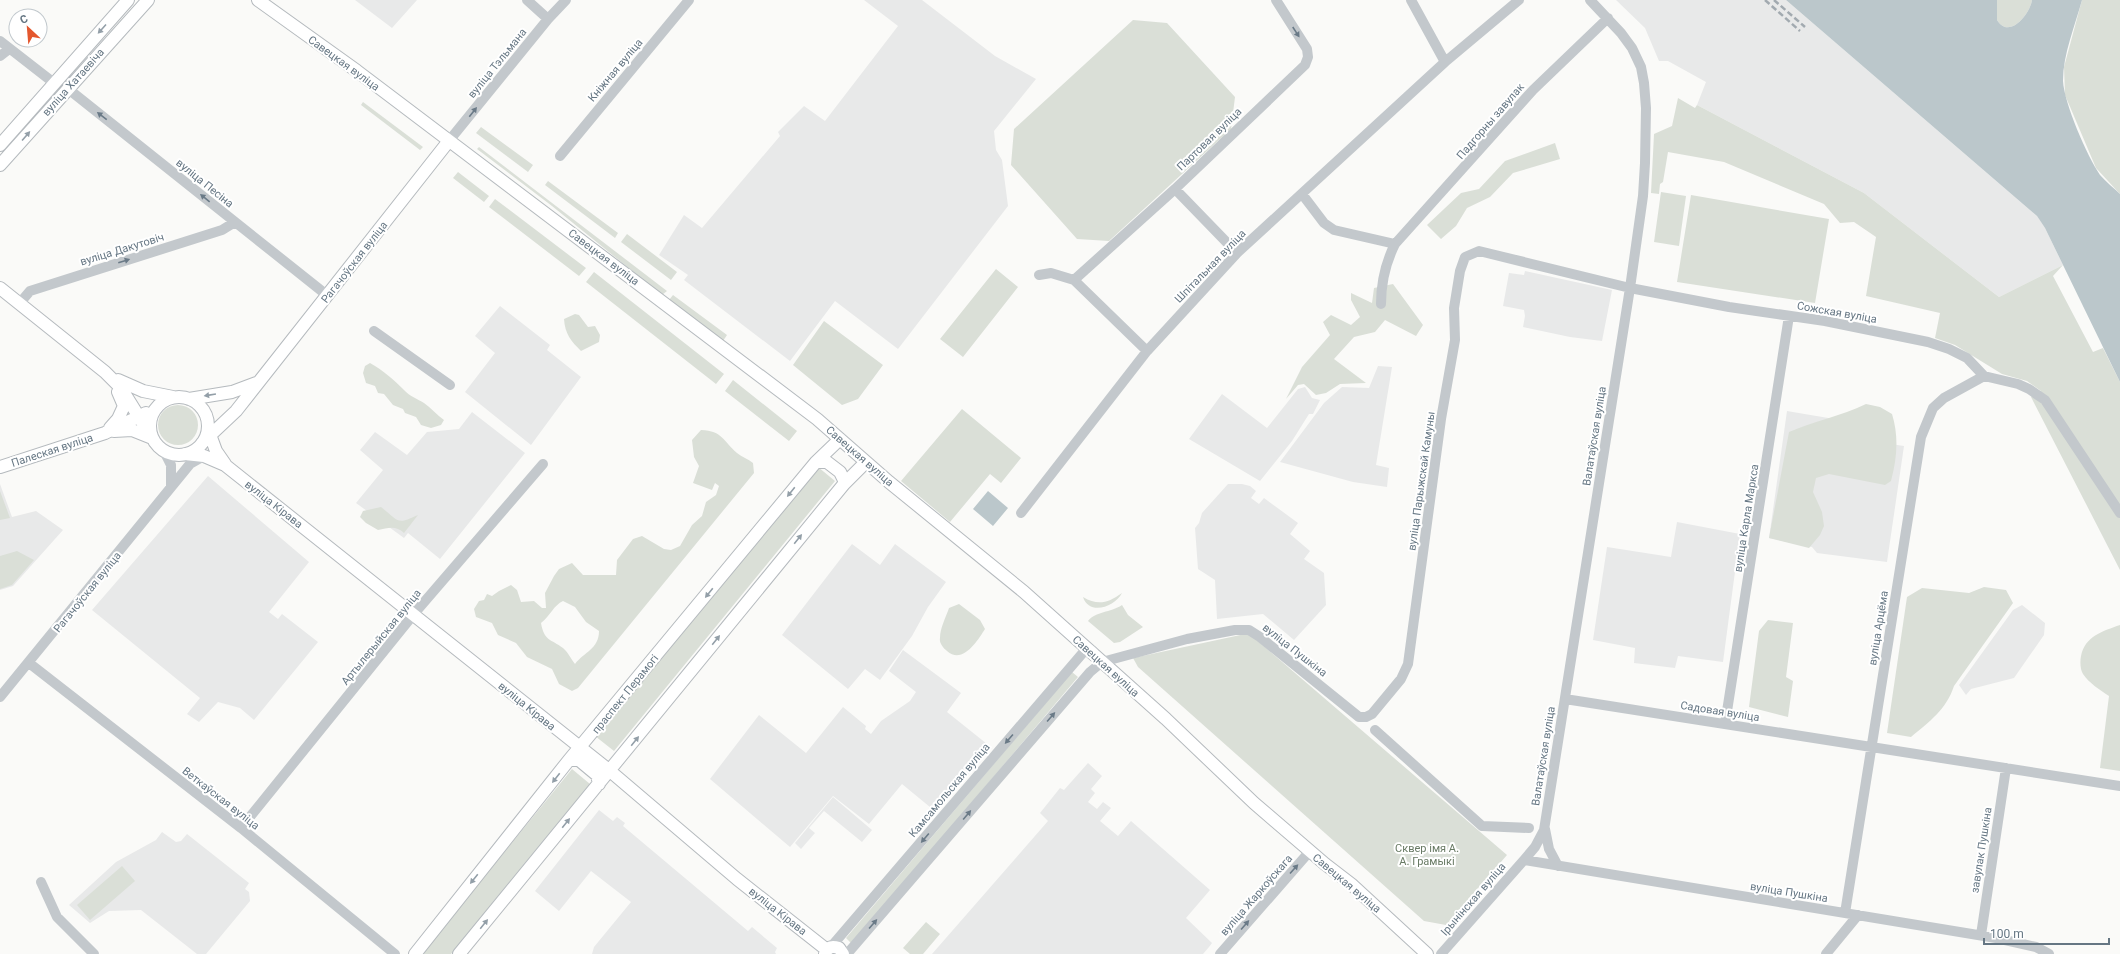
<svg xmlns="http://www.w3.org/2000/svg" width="2120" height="954" viewBox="0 0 2120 954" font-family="Roboto,sans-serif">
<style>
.built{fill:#e8e9e9}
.green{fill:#dadfd7;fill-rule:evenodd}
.water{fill:#bbc7cb}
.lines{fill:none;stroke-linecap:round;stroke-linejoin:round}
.major-casing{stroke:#b5babe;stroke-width:14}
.minor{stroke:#c3c8cc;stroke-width:10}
.major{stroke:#fff;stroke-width:12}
.rail{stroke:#a2aab0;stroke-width:2.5;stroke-dasharray:6 3;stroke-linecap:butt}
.oneway{fill:#939fa8}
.oneway2{fill:#6a7a87}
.labels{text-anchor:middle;stroke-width:4;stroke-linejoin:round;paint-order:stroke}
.street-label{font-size:11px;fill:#657683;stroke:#fff}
.park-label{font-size:11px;fill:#687a64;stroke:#fff}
</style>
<rect width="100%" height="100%" fill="#fafaf8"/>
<path class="built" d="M355 0H417L392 28Z
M864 0H922L995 56 1036 79 994 131 996 150 1002 160 1008 206 898 349 835 301 790 361 684 280 688 275 659 255 684 215 702 228 780 136 778 132 804 106 825 121 898 26Z
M1616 0H1786L2037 216 2045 228 2063 265 1999 297 1864 193 1697 105 1706 82 1668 61H1659L1645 28Z
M1525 271 1612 290 1602 341 1570 337 1523 327 1525 316 1524 310 1503 306 1509 273 1524 275Z
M500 306 550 345 547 350 581 377 531 445 465 392 495 353 475 336Z
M1378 366 1392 367 1376 465 1389 468 1387 487 1353 482 1280 462 1324 403 1342 387 1369 388Z
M1305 387 1312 398 1320 400 1313 414H1309L1292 441 1260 481 1189 439 1222 394 1267 428 1298 389Z
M1787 411 1846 421 1845 437 1904 446 1887 562 1817 553 1812 547 1769 538Z
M472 412 525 453 440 559 408 533 404 538 356 503 383 470 360 450 375 432 407 455 427 432 459 429Z
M208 476 309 562 269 612 278 619 282 614 318 642 254 720 240 708 218 702 199 722 187 714 200 698 92 610Z
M0 484 12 517 36 511 63 530 13 586 0 590Z
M1228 484H1242L1250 486 1256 491 1251 498 1259 504 1264 498 1298 523 1290 534 1310 551 1304 559 1324 573 1326 605 1294 640 1263 614 1217 619 1215 580 1198 569 1195 528 1199 523 1202 513Z
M1677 522 1740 534 1723 662 1678 656 1675 668 1634 663 1635 648 1593 640 1607 547 1671 557Z
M852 544 880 565 895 544 946 582 928 607 912 636 880 680 865 669 848 689 782 635Z
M2022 605 2045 623 2044 635 2014 678 1971 689 1966 695 1959 685 2013 610Z
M903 650 961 693 947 712 992 748 936 812 902 784 869 824 833 796 790 847 710 779 759 715 806 753 843 707 866 726 865 729 871 734 881 721 910 701 916 692 889 671Z
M1088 763 1102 776 1091 789 1095 793 1088 802 1097 809 1103 802 1111 808 1100 821 1118 836 1131 821 1210 890 1186 918 1212 943 1209 947 1203 954H932L1048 821 1040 813 1060 788 1064 790Z
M833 797 872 830 862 842 824 811 809 828 815 833 801 849 795 843Z
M599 810 613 821 617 817 625 823 623 826 748 931 752 927 777 948 775 952 776 954H592L594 947 631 902 591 871 559 911 535 891Z
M162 832 176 842 181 841 187 834 249 883 245 889 249 892 250 901 206 954H197L141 910 109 911 90 923 69 905 116 862 156 840Z"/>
<path class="green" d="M1997 0H2032C2030 14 2009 40 1997 20Z
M2082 0H2120V194L2096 168 2065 95 2064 67Z
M1133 20 1167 23 1235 97 1231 129 1109 241 1077 239 1011 165 1014 129Z
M1678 98 1695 108 1697 105 1864 193 1999 297 2063 265 2053 276 2093 352 2103 348 2120 382V570L2031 397 2041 391 2027 381 2002 374 1955 345 1935 338 1940 313 1866 296 1876 237 1854 222 1840 223 1824 204 1724 162 1668 152 1663 182 1660 184 1659 194 1651 193 1654 134 1672 126Z
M363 102 423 147 420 150 361 105Z
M481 127 533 165 528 172 476 133Z
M1555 143 1560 159 1513 173 1490 197 1467 208 1456 226 1441 239 1427 225 1461 193 1479 189 1505 161Z
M479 147 667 291 662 295 552 206 477 149Z
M458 172 489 196 484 202 453 178Z
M548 181 618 233 615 238 545 185Z
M1661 192 1686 196 1679 246 1654 242Z
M1691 195 1829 219 1815 303 1677 282Z
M495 199 586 268 579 276 489 207Z
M627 234 677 272 671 280 621 242Z
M996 269 1018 287 963 357 940 339Z
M594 272 724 374 716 384 586 282Z
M1393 284 1423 325 1416 336 1385 320 1375 332 1354 337 1334 359 1366 383 1340 384 1326 393 1316 395 1304 384 1298 385 1286 399 1302 367 1330 335 1323 322 1331 315 1351 325 1360 317 1351 300V293L1372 303 1374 288Z
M673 295 727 335 723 341 669 300Z
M575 314 579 315 588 327 595 326 600 335 599 342 581 351C571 341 565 334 564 319Z
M824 321 883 365 858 399 842 405 793 365Z
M370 363C384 371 393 379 404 390 409 396 418 399 424 403 431 408 437 415 444 420L441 425 431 428 421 425 416 417 405 413 403 409 393 405 384 394 378 393 375 386 366 383 363 373 365 366Z
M733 380 797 431 789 441 725 391Z
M1866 404 1880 407 1892 414C1899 437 1897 458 1891 481L1885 485 1829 474 1816 478 1813 492 1822 512 1824 526 1820 535 1809 548 1769 538 1789 432C1814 421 1841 416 1866 404Z
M158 425a20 20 0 1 1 40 0a20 20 0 1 1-40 0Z
M962 409 1021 458 1001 483 990 474 950 522 901 481Z
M701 430C723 431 723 441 737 453 742 457 748 459 753 463L754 473 578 688 572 691 559 684 552 669 527 657 516 643 498 635 492 623 476 617 474 609 479 601 484 600 487 594 492 596 499 591 511 585 517 590 521 602 534 601 542 608H546L545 593 554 576 559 569 572 563 583 575H616L617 560 633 539 642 536 664 549 671 550 680 546 692 525 702 516 706 502 716 495 719 486 715 483 712 490 693 483 699 466 694 457 692 440ZM563 601 575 607 586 622 599 631C599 649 584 652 575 664 571 659 568 652 563 648 551 639 544 641 541 623 550 616 554 605 563 601Z
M818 467 835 481 614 751 595 736Z
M0 491 10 518 0 520Z
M381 507C400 522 396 525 418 515L404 533C396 525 388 528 378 530L366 523 360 517 363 511Z
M17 551 34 560 12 585 0 589V556Z
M1984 587 2006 590 2013 603 1954 686C1946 710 1930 721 1911 737L1887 733 1907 597 1922 588 1969 593Z
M1122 593C1115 607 1089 616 1083 597 1098 606 1108 603 1122 593Z
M959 604 980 620 985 629C978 640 963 665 947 651 943 648 939 643 940 638 940 628 946 617 949 608Z
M1122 605 1128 615 1143 627 1120 642 1114 643 1088 621C1096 611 1110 613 1122 605Z
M1768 620 1793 623 1786 677 1793 681 1788 717 1749 707 1759 631Z
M2120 625V771L2100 768 2109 696C2100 690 2089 683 2083 674 2080 669 2080 661 2081 656 2085 636 2103 631 2120 625Z
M1245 634 1252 636 1507 855 1446 925 1424 921 1138 667 1133 658Z
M1072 672 1078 677 852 944 846 938Z
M572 769 590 784 451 954H421Z
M122 866 135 881 90 920 77 905Z
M926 922 940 934 923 954H910L903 948Z"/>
<path class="water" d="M1786 0H1997V20C2009 40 2030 14 2032 0H2082C2075 26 2063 54 2063 81 2064 103 2087 156 2100 175 2106 182 2114 188 2120 194V382L2045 228 2037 216Z
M988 491 1008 508 993 526 973 509Z"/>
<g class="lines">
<defs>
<path id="major" d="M258 0 357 71 817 419 889 482 1024 592 1166 719 1254 803 1325 864 1351 884 1427 954
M0 145 128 0
M0 165 148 0
M0 288 105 372 121 388 152 438
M118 380 143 391 173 397
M150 426a29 29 0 1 1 58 0a29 29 0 1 1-58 0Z
M189 399 232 392 256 383
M110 428 118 419 124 406 118 392
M208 429 216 451 225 464
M114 431 132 430 152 438
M202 443 236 411 448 142
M185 454 204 456 225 465 610 771 737 879 827 950
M816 462H827L840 472 845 482
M0 467 105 433 146 413
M569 760H579L597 775 599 784
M415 954 569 760 816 462 840 439
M459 954 844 484 866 462
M825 954C827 947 832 946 839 948L843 954"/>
</defs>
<use href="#major" class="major-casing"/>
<path class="minor" d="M527 0 548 19
M1411 0 1445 62
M0 41 54 83
M0 56 9 49
M67 88 328 296
M448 142 548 19 566 0
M560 156 689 0
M1175 189 1237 253
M1302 194 1324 223 1334 230 1395 244
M1039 275 1051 273 1074 280
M1074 280 1175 189 1305 65 1308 57 1307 49 1276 0
M1074 280 1147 351
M19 304 30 291 222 230 235 222
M1381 304C1381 282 1385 264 1395 244L1533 90 1608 18
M374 331 450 385
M164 451 171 465V486
M1021 513 1147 351 1237 253 1445 62 1519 0
M29 663 241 828 395 954
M0 697 190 464 204 456
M1565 699 2120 786
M1725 724 1789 316
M1375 730 1482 826 1529 828
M241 828 413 615 543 464
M1545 829 1549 849 1558 866
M1524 860 1996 938 2036 947 2049 954
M41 882 57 917 94 954
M1845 913 1921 437 1933 408 1944 398 1984 376
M1981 935 2006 768
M830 948 1087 648 1093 651
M847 954 1090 672 1102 662 1187 639 1235 630H1249L1260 637 1359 717H1366L1372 714 1401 679 1408 664 1441 419 1455 340 1454 308 1460 271 1465 257 1479 251 1630 288 1729 307 1825 321 1928 342 1949 349 1967 358 1984 376 2018 384 2029 389 2045 400 2120 513
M1220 954 1310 851
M1441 954 1524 860 1535 847 1544 830 1630 288 1643 196 1645 163 1646 108 1644 83 1641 67 1632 48 1621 33 1590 0
M1826 954 1858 915"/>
<use href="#major" class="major"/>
<path class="rail" d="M1765 0 1800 31
M1774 0 1805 27"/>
</g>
<defs><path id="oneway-solid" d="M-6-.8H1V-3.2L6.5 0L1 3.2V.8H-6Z"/></defs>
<g class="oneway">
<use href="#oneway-solid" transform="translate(102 29) rotate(132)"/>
<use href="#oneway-solid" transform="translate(26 136) rotate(-49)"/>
<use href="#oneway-solid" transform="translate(210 395) rotate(171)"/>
<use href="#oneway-solid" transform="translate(791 492) rotate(129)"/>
<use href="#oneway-solid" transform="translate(798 539) rotate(-51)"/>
<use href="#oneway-solid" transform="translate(709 593) rotate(129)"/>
<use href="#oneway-solid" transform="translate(716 640) rotate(-51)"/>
<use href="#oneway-solid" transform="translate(635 741) rotate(-51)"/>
<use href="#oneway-solid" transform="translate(556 778) rotate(128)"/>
<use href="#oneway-solid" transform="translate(566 823) rotate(-51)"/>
<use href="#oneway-solid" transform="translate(474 879) rotate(129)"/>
<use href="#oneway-solid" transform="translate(484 924) rotate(-51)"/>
</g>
<g class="oneway2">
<use href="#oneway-solid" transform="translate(1296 32) rotate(57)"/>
<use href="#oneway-solid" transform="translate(473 112) rotate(-52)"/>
<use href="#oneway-solid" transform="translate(102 116) rotate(-142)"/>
<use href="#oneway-solid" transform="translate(205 198) rotate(-141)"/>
<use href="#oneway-solid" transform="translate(124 261) rotate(-17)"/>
<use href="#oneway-solid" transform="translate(1051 717) rotate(-49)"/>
<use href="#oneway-solid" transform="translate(1009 739) rotate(131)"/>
<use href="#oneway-solid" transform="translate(967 815) rotate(-50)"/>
<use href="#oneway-solid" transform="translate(925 838) rotate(130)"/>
<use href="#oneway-solid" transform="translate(1294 869) rotate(-48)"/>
<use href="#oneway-solid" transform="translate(873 924) rotate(-49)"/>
<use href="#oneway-solid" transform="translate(1245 925) rotate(-49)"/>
</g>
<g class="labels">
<g class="street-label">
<text transform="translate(344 63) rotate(36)" y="4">Савецкая вуліца</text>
<text transform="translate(497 63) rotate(-51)" y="4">вуліца Тэльмана</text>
<text transform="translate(615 70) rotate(-50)" y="4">Кніжная вуліца</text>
<text transform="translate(73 82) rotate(-48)" y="4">вуліца Хатаевіча</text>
<text transform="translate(1490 121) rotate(-49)" y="4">Падгорны завулак</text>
<text transform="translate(1209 139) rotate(-44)" y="4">Партовая вуліца</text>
<text transform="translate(205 183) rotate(39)" y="4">вуліца Песіна</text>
<text transform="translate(122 249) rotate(-17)" y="4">вуліца Дакутовіч</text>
<text transform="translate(604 257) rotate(37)" y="4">Савецкая вуліца</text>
<text transform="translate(354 262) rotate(-52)" y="4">Рагачоўская вуліца</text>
<text transform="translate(1210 266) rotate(-46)" y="4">Шпітальная вуліца</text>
<text transform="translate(1837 312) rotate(10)" y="4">Сожская вуліца</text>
<text transform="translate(1594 436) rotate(-81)" y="4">Валатаўская вуліца</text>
<text transform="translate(52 450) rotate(-18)" y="4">Палеская вуліца</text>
<text transform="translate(860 456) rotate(41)" y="4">Савецкая вуліца</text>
<text transform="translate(1421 481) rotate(-82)" y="4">вуліца Парыжскай Камуны</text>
<text transform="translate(274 504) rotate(38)" y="4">вуліца Кірава</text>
<text transform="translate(1746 518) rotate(-81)" y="4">вуліца Карла Маркса</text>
<text transform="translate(87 592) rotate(-51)" y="4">Рагачоўская вуліца</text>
<text transform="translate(1878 628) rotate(-81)" y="4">вуліца Арцёма</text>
<text transform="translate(381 637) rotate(-51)" y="4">Артылерыйская вуліца</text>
<text transform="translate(1295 650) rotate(38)" y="4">вуліца Пушкіна</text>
<text transform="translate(1106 666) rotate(42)" y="4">Савецкая вуліца</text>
<text transform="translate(625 694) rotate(-51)" y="4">праспект Перамогі</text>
<text transform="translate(527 706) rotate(39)" y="4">вуліца Кірава</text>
<text transform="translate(1720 711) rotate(9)" y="4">Садовая вуліца</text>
<text transform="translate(1543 756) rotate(-81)" y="4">Валатаўская вуліца</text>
<text transform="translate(949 790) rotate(-50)" y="4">Камсамольская вуліца</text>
<text transform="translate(221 798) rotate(38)" y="4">Веткаўская вуліца</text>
<text transform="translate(1981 850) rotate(-81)" y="4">завулак Пушкіна</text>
<text transform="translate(1347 883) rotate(40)" y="4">Савецкая вуліца</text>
<text transform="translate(1789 892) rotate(9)" y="4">вуліца Пушкіна</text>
<text transform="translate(1256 895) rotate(-49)" y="4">вуліца Жаркоўскага</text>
<text transform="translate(1473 899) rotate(-49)" y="4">Ірынінская вуліца</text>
<text transform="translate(778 911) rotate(38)" y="4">вуліца Кірава</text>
</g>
<g class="park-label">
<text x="1427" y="852">Сквер імя А.<tspan x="1427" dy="13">А. Грамыкі</tspan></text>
</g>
</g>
<g transform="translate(28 28) rotate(334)"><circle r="19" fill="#ffffff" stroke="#c1c8cd"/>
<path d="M0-3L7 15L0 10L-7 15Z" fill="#e4572e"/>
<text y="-6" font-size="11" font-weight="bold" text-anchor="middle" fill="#657683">С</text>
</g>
<path d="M1984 938v6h125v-6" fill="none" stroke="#657683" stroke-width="2"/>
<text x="1990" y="938" font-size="12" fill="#657683" stroke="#ffffff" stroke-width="3" paint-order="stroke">100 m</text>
</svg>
